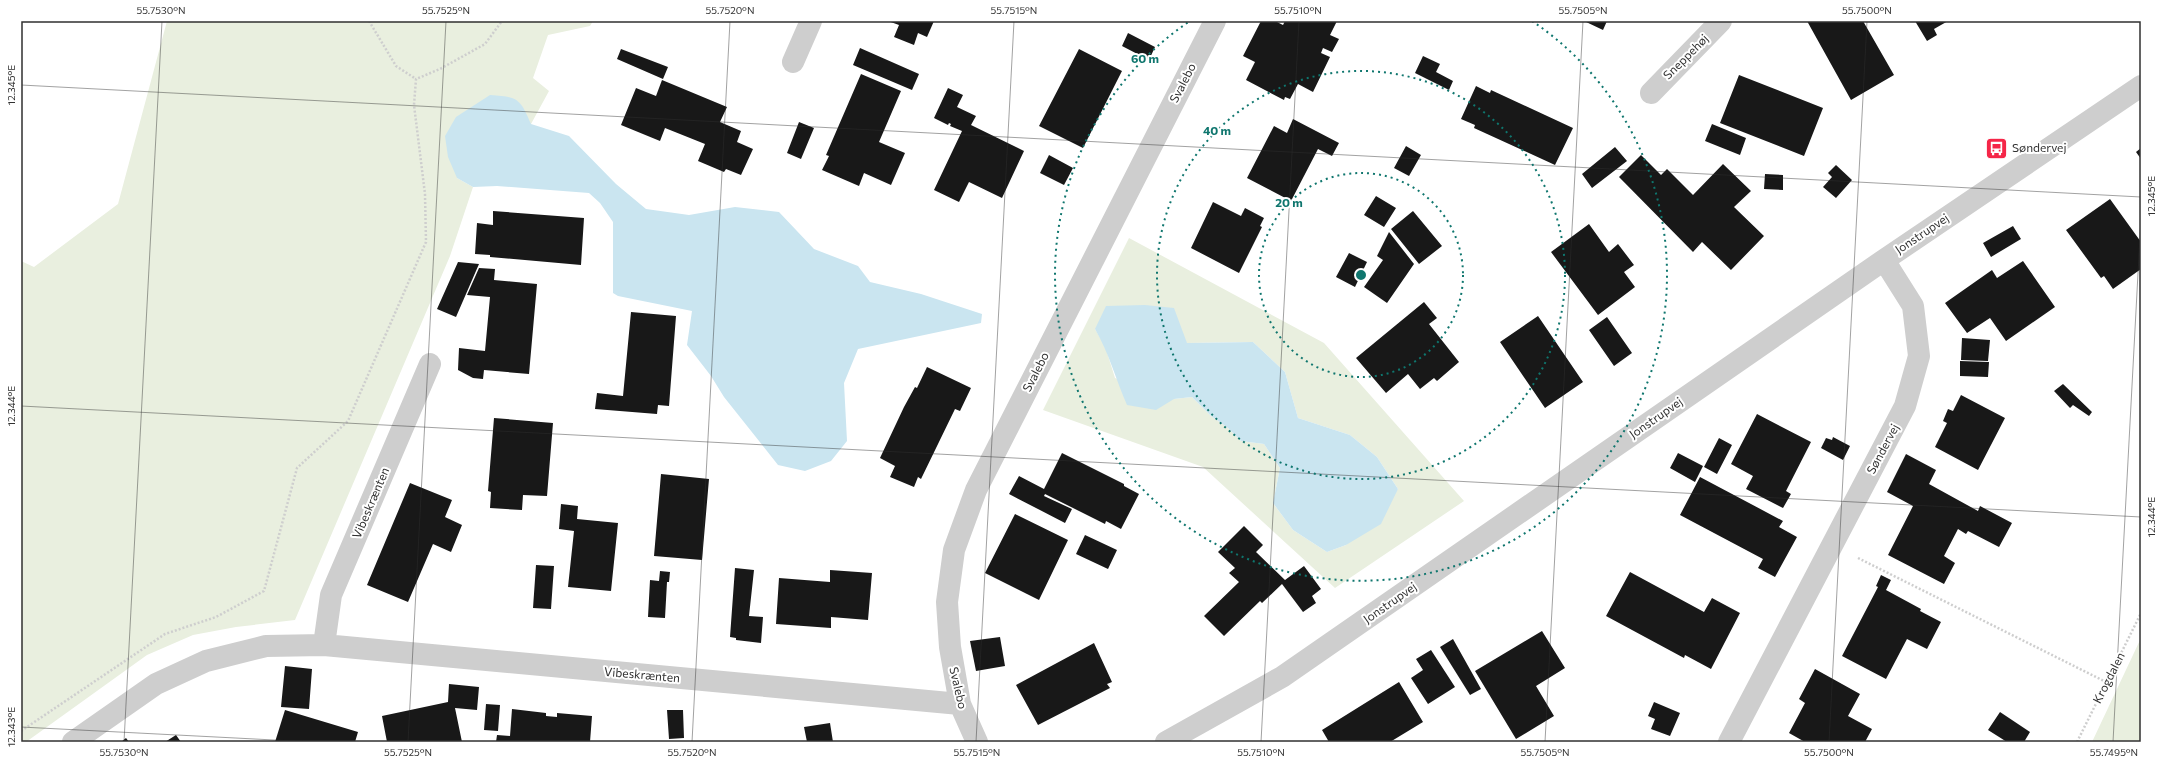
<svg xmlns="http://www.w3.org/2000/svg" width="2162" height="763" viewBox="0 0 2162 763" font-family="Commissioner,sans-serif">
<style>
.green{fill:#e9efdf;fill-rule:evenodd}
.water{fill:#cae5f0}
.building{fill:#181818}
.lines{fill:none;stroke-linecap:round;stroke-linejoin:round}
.path{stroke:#cecece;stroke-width:2.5;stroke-dasharray:2 2;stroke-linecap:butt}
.minor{stroke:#cecece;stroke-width:22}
.ticks{fill:none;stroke:#313131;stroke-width:1;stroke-opacity:0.45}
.ring{fill:none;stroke:#0f766e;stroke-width:2;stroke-dasharray:2 4}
.labels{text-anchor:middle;stroke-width:4;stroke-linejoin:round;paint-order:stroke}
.street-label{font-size:12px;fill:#313131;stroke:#fff}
.poi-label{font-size:12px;fill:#313131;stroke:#fff;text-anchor:start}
.centre{fill:#0f766e;stroke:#fff;stroke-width:2}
.ring-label{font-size:12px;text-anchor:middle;font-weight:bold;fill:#0f766e;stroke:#fff;stroke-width:4;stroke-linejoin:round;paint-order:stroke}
.neatline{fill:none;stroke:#313131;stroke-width:1.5}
.ticks-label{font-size:10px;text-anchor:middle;fill:#313131}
</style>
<rect width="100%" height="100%" fill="#fff"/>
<path class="green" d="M167 21H593L590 26 548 35 533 78 549 91 531 124 457 178 473 187 450 256 295 620 236 627 193 635 147 655 26 742H21V261L34 267 118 204Z
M1129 238 1324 343 1464 501 1335 588 1203 467 1043 410ZM1095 329 1187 343 1253 342 1285 372 1298 418 1350 435 1377 457 1398 489 1346 545 1327 552 1293 530 1273 503 1280 468 1264 444 1241 441 1228 428 1211 416 1192 397 1174 399 1115 378 1105 346Z
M2141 638V742H2092Z"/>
<path class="water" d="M490 95C518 97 520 98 531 124L569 136 616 184 646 209 689 215 735 207 779 212 814 249 858 266 870 282 921 294 982 314 981 323 858 349 844 383 847 441 831 461 805 471 778 465 724 397 711 376 687 345 692 311 618 296 613 293V222L600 203 589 193 497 186 473 187 457 178 448 157 445 136 456 117Z
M1145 305 1174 308 1187 343 1253 342 1285 372 1298 418 1350 435 1377 457 1398 489 1381 524 1346 545 1327 552 1293 530 1273 503 1280 468 1264 444 1241 441 1228 428 1211 416 1192 397 1174 399 1156 410 1127 405C1116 380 1109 353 1095 329L1106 306Z"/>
<path class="building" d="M888 21H934L927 37 918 33 914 45 894 37 899 25Z
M1261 21H1275L1283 25 1285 21H1337L1330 35 1339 39 1332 52 1323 48 1321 53 1330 57 1313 92 1298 84 1290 99 1285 97 1284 100 1246 80 1255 62 1243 56Z
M1584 21H1607L1603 30Z
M1807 21H1863L1894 75 1851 100Z
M1915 21H1948L1934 29 1937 35 1927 41Z
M1128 33 1155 47 1149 60 1122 46Z
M860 48 919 74 912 90 853 65Z
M621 49 668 67 663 79 617 59Z
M1079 49 1122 71 1083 148 1039 126Z
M1423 56 1440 64 1436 72 1453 81 1449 90 1415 73Z
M861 74 901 91 879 142 905 153 891 185 864 173 859 186 822 170 829 156 826 155Z
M1739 75 1823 108 1804 156 1720 123Z
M662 80 727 107 720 122 741 131 737 142 753 149 741 175 726 169 724 172 698 161 705 144 665 128 660 141 621 125 636 88 656 96Z
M1476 86 1490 93 1491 90 1573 128 1555 165 1474 128 1475 125 1461 119Z
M948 88 963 95 957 107 976 116 971 125 1024 151 1002 198 969 182 959 202 934 190 962 131 950 126 951 124 949 123 948 125 934 118Z
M1293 119 1339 143 1332 156 1318 149 1291 201 1247 178 1274 126 1287 133Z
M799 122 814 128 801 159 787 153Z
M1712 124 1746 138 1740 155 1705 141Z
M1406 146 1421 155 1409 176 1394 168Z
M1615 147 1627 161 1592 188 1582 174Z
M2141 148V159L2136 152Z
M1049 155 1073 168 1064 185 1040 173Z
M1641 155 1661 175 1667 169 1693 195 1723 164 1751 191 1734 207 1764 236 1731 270 1702 242 1693 252 1619 177Z
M1836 165 1852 180 1836 198 1823 187 1832 177 1828 173Z
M1765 174 1783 175V190L1764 189Z
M1376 196 1396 208 1384 227 1364 215Z
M2110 199 2141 242V269L2113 289 2104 276 2101 278 2066 230Z
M1213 202 1241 216 1245 208 1264 218 1260 226 1262 227 1239 273 1191 248Z
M493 211 584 218 581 265 490 257V255L475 254 477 223 493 225Z
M1413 211 1442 246 1419 264 1391 229Z
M1589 224 1609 252 1618 244 1634 265 1624 272 1635 287 1598 315 1551 252Z
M2013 226 2021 239 1991 257 1983 243Z
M1389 232 1414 264 1387 303 1364 287 1383 260 1377 256Z
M1349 253 1367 262 1355 287 1336 277Z
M2023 261 2055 307 2006 341 1990 318 1967 333 1945 303 1992 270 1997 278Z
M458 262 479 264 456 317 437 309Z
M479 268 495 269 494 280 537 284 529 374 484 370 483 379 473 378 458 370 459 348 485 351 490 297 467 295Z
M1424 302 1437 318 1429 324 1459 362 1437 381 1434 378 1420 389 1408 374 1386 393 1356 358Z
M631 312 676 316 669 406 658 405 657 414 595 409 597 393 623 396Z
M1538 316 1583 382 1545 408 1500 342Z
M1607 317 1632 353 1614 366 1589 330Z
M1962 338 1990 340 1988 361 1961 360Z
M1960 361 1989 362 1988 377 1960 376Z
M927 367 971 388 960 411 955 409 921 479 918 477 914 487 890 477 895 466 880 458 904 407 915 387 917 388Z
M2063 384 2092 412 2089 416 2073 405 2070 408 2054 391Z
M1961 395 2005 418 1978 470 1935 447 1947 423 1943 421 1948 409 1953 411Z
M1757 414 1811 442 1786 491 1791 494 1783 508 1746 489 1753 476 1731 464Z
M494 418 553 423 547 496 523 495 522 510 490 508 491 492 488 491Z
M1833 437 1850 446 1843 460 1821 448 1826 438 1832 440Z
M1719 438 1732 445 1717 474 1704 467Z
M1062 453 1124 484V486L1139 494 1121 529 1106 521 1105 524 1045 494 1044 496 1072 509 1065 523 1009 494 1019 476 1044 489Z
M1678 453 1703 466 1695 482 1670 468Z
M1906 454 1936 470 1929 484 1978 511 1980 506 2012 523 1999 547 1968 531 1966 534 1958 529 1944 556 1955 563 1944 584 1888 555 1913 506 1887 492Z
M661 474 709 479 702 560 654 556Z
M1700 477 1783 521 1779 527 1797 537 1775 577 1758 568 1763 559 1680 515Z
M410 483 452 500 445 517 462 525 451 552 433 544 408 602 367 585Z
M561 504 578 506 577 519 618 523 611 591 568 587 574 531 559 529Z
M1015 514 1068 540 1039 600 985 573Z
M1244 526 1263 545 1256 552 1285 580 1304 566 1321 589 1312 596 1316 603 1303 612 1282 584 1262 603 1260 601 1224 636 1204 616 1239 582 1229 573 1235 568 1218 552Z
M1085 535 1117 550 1108 569 1076 554Z
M536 565 554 566 551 609 533 608Z
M735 568 754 570 749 616 763 617 761 643 736 640V638L730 637Z
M830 570 872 573 868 620 831 617V628L776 624 779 578 830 582Z
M660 571 670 572 669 582H667L665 618 648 617 650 580 659 581Z
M1630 572 1704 612 1712 598 1740 613 1711 669 1685 655 1684 658 1606 616Z
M1881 575 1891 580 1886 590 1921 609 1920 611 1941 622 1927 649 1907 639 1886 679 1842 656 1878 587 1876 586Z
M1542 631 1565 668 1536 686 1554 716 1516 739 1475 671Z
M1000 637 1005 666 976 671 970 641Z
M1453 639 1481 689 1470 695 1440 647Z
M1094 643 1112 682 1107 684 1110 688 1038 725 1016 685Z
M1431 650 1455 687 1428 704 1411 678 1423 670 1416 659Z
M285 666 312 669 309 709 281 707Z
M1815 669 1860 694 1848 716 1872 729 1865 742H1805L1789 733 1805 703 1799 699Z
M1399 682 1423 722 1390 742H1329L1322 730Z
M449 684 479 687 477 710 455 708 462 742H387L382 716 448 702Z
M1654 702 1680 713 1670 736 1651 729 1655 719 1648 716Z
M486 704 500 705 498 731 484 730Z
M512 709 546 713V716L557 717V713L592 716 590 742H496L497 735 510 736Z
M285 710 358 732 355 742H275Z
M667 710H683L684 738 669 739Z
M2000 712 2030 732 2024 742H2007L1988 730Z
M830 723 833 742H807L804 727Z
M176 735 181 742H165Z
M126 738 129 742H121Z"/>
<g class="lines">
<path class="path" d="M369 21 396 66 416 79
M1858 558 2106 682
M21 731 165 634 216 617 264 591 297 468 348 421 426 242 425 194 414 105 416 79 440 69 485 44 502 21
M2077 742 2141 613"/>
<path class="minor" d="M793 62 811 21
M1651 93 1721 21
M324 645 331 595 430 364
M73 742 156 684 206 661 266 646 324 645 960 704
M977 742 960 704 950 647 947 602 954 550 976 490 1215 21
M1166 742 1282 677 1884 260 2141 86
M1729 742 1905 406 1919 356 1913 306 1884 260"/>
</g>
<path class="ticks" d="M21 85 2141 197M21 406 2141 517M21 727 313 742M124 742 162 21M408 742 446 21M692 742 730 21M976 742 1014 21M1261 742 1299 21M1545 742 1583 21M1829 742 1867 21M2113 742 2141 217"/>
<g class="ring">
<circle cx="1361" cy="275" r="102"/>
<circle cx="1361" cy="275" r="204"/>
<path d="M1532 21A306 306 0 1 1 1190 21"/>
</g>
<defs>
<symbol id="bus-square" viewBox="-11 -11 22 22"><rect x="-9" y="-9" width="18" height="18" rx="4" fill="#f52648" stroke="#fff"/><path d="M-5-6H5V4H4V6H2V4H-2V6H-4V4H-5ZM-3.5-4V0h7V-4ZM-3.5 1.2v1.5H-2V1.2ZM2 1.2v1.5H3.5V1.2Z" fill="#fff"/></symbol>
</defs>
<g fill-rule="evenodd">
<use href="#bus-square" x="1984" y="136" width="25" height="25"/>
</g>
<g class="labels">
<g class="street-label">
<text transform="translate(1686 57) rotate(-45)" y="4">Sneppehøj</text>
<text transform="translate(1183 83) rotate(-63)" y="4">Svalebo</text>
<text transform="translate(1922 234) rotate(-34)" y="4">Jonstrupvej</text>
<text transform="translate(1036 372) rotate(-63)" y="4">Svalebo</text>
<text transform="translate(1656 418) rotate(-35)" y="4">Jonstrupvej</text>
<text transform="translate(1883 449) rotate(-62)" y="4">Søndervej</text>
<text transform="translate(371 503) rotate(-67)" y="4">Vibeskrænten</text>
<text transform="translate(1390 603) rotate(-35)" y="4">Jonstrupvej</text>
<text transform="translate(642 675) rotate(5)" y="4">Vibeskrænten</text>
<text transform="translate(2109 678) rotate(-63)" y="4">Krogdalen</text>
<text transform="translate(958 688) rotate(77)" y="4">Svalebo</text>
</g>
<g class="poi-label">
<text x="2012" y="152">Søndervej</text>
</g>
</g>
<circle cx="1361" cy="275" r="6" class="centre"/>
<g class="ring-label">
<text x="1145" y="63">60 m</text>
<text x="1217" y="135">40 m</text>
<text x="1289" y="207">20 m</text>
</g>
<rect width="2162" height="763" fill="none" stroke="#ffffff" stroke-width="44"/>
<rect x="22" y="22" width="2118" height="719" class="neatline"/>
<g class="ticks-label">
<text x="161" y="14">55.7530°N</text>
<text x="446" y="14">55.7525°N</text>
<text x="730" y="14">55.7520°N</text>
<text x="1014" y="14">55.7515°N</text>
<text x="1298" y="14">55.7510°N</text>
<text x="1583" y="14">55.7505°N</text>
<text x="1867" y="14">55.7500°N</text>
<text transform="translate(11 85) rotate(-90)" y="4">12.345°E</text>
<text transform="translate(2151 196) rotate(-90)" y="4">12.345°E</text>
<text transform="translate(11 406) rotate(-90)" y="4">12.344°E</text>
<text transform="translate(2151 517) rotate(-90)" y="4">12.344°E</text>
<text transform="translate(11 727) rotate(-90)" y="4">12.343°E</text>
<text x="124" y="756">55.7530°N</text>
<text x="408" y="756">55.7525°N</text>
<text x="692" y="756">55.7520°N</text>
<text x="977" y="756">55.7515°N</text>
<text x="1261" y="756">55.7510°N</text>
<text x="1545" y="756">55.7505°N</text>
<text x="1829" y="756">55.7500°N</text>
<text x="2114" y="756">55.7495°N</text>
</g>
</svg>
